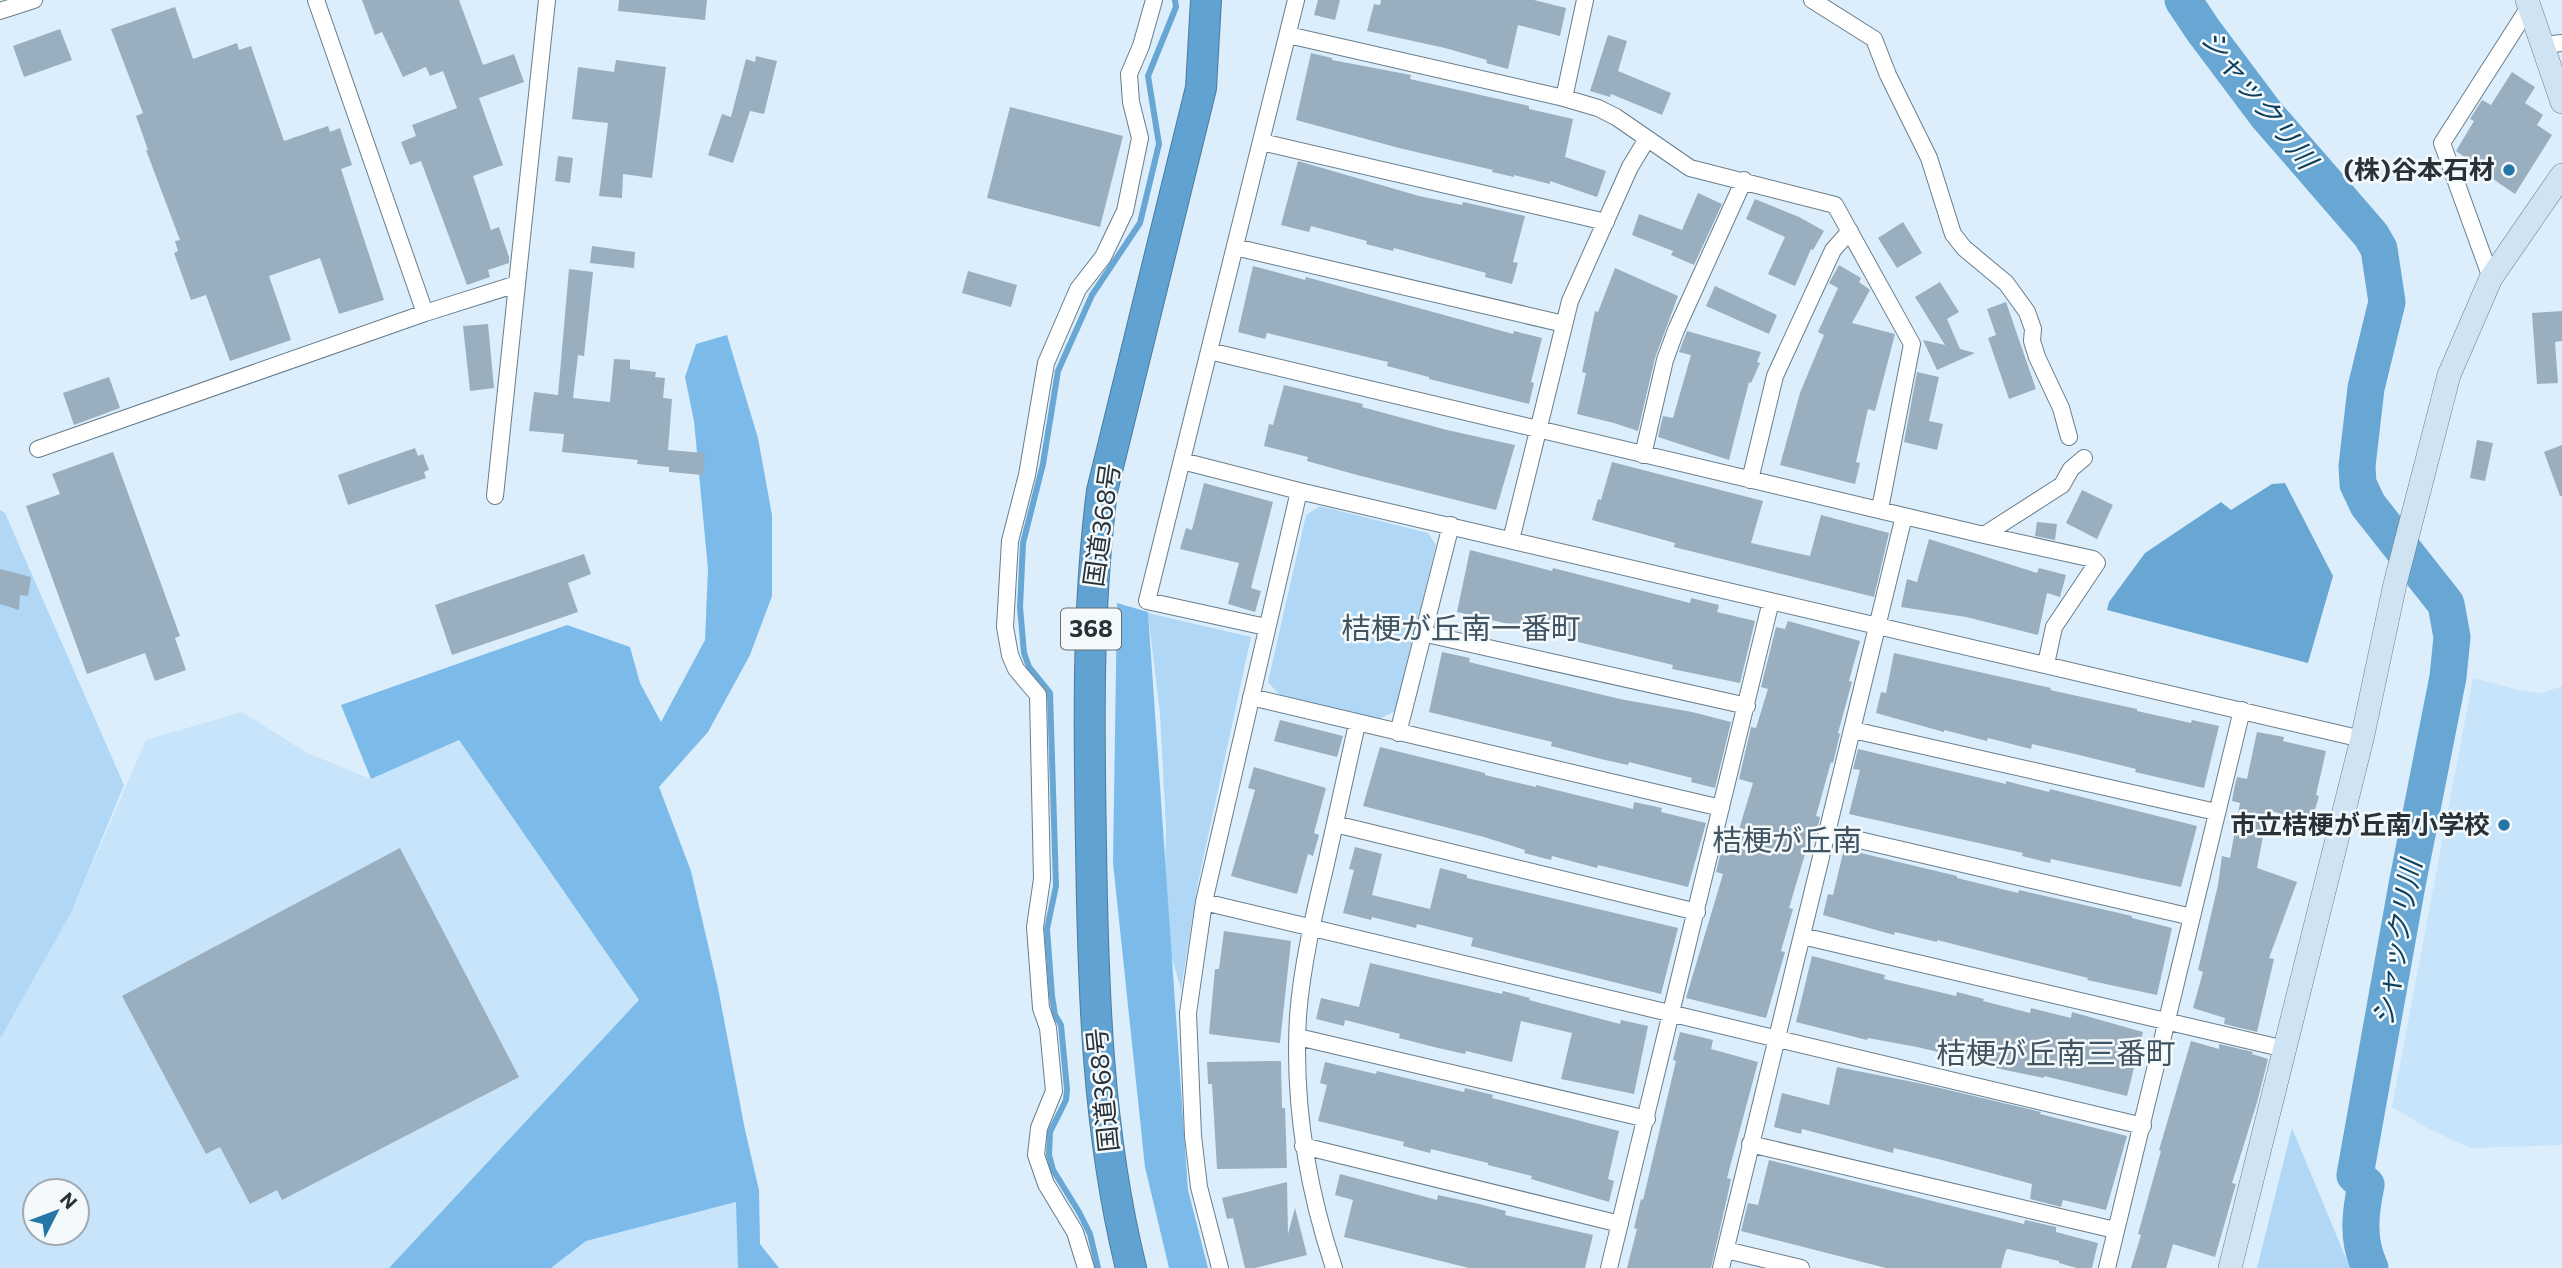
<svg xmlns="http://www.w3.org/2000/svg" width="2562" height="1268" viewBox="0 0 2562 1268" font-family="Commissioner,'Noto Sans JP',sans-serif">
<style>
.built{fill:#c7e4fa;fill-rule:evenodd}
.green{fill:#b0d8f6}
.forest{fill:#7cbbe9}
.water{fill:#68a7d4}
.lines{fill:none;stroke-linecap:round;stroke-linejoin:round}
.stream{stroke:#68a7d4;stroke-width:6}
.river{stroke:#68a7d4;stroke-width:37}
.building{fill:#99aebe}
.street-casing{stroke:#687d8c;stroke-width:18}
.secondary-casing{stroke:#687d8c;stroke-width:24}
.highway-casing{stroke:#4d7b9d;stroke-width:32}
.street{stroke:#fff;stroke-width:16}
.secondary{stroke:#cfe3f2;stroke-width:23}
.highway{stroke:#60a3d3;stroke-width:30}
.poi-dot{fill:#2575a7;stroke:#f4f9fc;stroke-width:2.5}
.labels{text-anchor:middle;stroke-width:5;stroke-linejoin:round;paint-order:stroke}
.shield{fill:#f4f9fc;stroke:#666e73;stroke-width:2}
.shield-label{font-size:24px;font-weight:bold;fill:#293238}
.poi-label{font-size:26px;font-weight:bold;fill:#293238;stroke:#f4f9fc;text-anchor:end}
.street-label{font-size:26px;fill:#293238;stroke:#f4f9fc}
.water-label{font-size:28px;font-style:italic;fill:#0d405e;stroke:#f4f9fc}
.quarter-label{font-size:30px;fill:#415462;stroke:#f4f9fc}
</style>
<rect width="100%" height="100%" fill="#dceefb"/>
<path class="built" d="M2473 678 2523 691 2542 693 2562 686V1145L2471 1148 2431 1130 2392 1107Z
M242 712 307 753 371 779 459 740 639 1000 389 1268H0V1039L72 911 146 740ZM35 1191H77V1233H35Z
M737 1202 738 1268H551L586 1241Z"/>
<path class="green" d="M1320 506 1428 533 1436 545 1395 711 1379 719 1280 695 1268 682 1306 515Z
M0 510 5 513 124 785 72 911 0 1039Z
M1148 613 1251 637 1198 883 1181 989 1164 931 1166 827 1160 714Z
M2292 1128 2350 1268H2257Z"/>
<path class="forest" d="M727 335 758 438 772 515V596L750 655 708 732 659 787 691 871 718 988 745 1130 759 1190 760 1244 779 1268H738L736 1202 586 1241 551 1268H389L639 1000 459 740 371 779 341 705 567 625 630 647 640 683 661 722 705 640 708 569 694 421 685 377 696 344Z
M1117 603 1148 612 1188 1190 1208 1268H1169L1145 1167 1113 863Z"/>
<path class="water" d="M2285 483 2333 576 2308 663 2107 610 2109 602 2145 553 2221 502 2231 510 2272 484Z"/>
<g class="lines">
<path class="stream" d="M1098 1268 1090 1234 1079 1212 1053 1170 1049 1155 1050 1132 1066 1100 1067 1089 1061 1025 1055 1015 1052 996 1047 929 1056 886 1050 693 1029 667 1024 653 1020 607 1023 543 1043 464 1058 371 1092 295 1140 223 1159 144 1148 76 1176 7 1175 0"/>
<path class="river" d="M2183 0 2203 30 2266 114 2371 235 2379 249 2387 302 2366 388 2357 466 2358 484 2368 505 2446 604 2452 637 2448 677 2407 885 2355 1175 2366 1185C2360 1214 2357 1240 2370 1268"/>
</g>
<path class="building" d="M362 0H459L483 65 514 54 524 82 479 98 503 165 473 176 491 230 499 227 509 257V263L488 270 490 277 467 285 421 161 410 165 401 142 416 136 412 125 457 108 443 71 430 76 426 67 403 77 382 32 375 35Z
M619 0H707L705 20 618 11Z
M1318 0H1340L1335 20 1314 15Z
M1381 0H1534L1566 8 1560 36 1518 25 1508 69 1486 63 1487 60 1445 48 1367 31 1374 4 1380 5Z
M175 7 193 59 237 43 239 50 251 46 284 141 328 126 330 132 340 128 352 165 341 169 384 300 339 314 320 258 269 276 291 340 230 361 206 295 191 300 174 253 178 251 175 241 180 240 146 150H148L136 116 143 113 111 29Z
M60 29 72 60 24 77 13 46Z
M1608 35 1627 41 1618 71 1671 93 1662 115 1611 94 1610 97 1590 91Z
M1311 53 1332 58V60L1411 75 1410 79 1529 106V109L1573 119 1565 157 1606 171 1597 197 1550 181V184L1514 175V177L1492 172 1493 170 1399 148 1296 120Z
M756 56 777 61 764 114 750 111 733 163 708 155 722 114 731 117 746 59 755 62Z
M616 60 666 67 652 178 623 174 622 198 599 196 608 123 572 119 578 67 614 72Z
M2512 72 2535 87 2525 103 2543 115 2537 125 2552 135 2515 194 2480 170 2478 173 2463 163 2466 158 2456 151 2474 121 2470 119 2482 100 2491 105Z
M1010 107 1123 136 1100 227 987 198Z
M558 156 573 158 570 183 555 181Z
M1298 161 1419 196 1462 205 1463 202 1525 216 1513 262 1518 263 1512 284 1485 277 1486 273 1394 248 1393 251 1366 244 1367 241 1311 226 1309 232 1281 225Z
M1698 193 1722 204 1694 265 1671 255 1673 251 1632 235 1639 214 1682 230Z
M1755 199 1799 217 1824 231 1813 250 1811 249 1795 286 1768 274 1785 237 1746 219Z
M1903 222 1922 253 1897 268 1878 238Z
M592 246 635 252 634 268 590 263Z
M1839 265 1861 278 1859 282 1870 290 1852 323 1895 334 1875 411 1868 409 1856 462 1860 463 1855 484 1780 465 1800 393 1824 335 1818 332 1838 288 1829 283Z
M1253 266 1305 280 1306 277 1513 334 1514 331 1542 338 1531 382 1534 383 1529 404 1429 379V377L1387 366 1388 362 1267 333 1265 339 1238 332Z
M1615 268 1678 296 1655 358 1638 431 1614 423 1577 414 1586 373 1582 372 1595 311 1598 312Z
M569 269 593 272 584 356 578 355 573 398 610 402 614 359 630 360V369L656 372 655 377 665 378 663 398 672 399 668 450 705 453 703 475 669 472V467L637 464 638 460 562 452 564 434 529 431 534 392 558 395Z
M968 271 1017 285 1011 307 962 293Z
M1940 282 1959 312 1947 319 1960 349 1975 353 1937 370 1923 340 1945 345 1915 297Z
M1715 286 1777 315 1769 334 1706 306Z
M2006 302 2036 389 2009 399 1988 338 1996 335 1987 309Z
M2562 311V341L2555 342 2558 383 2537 384 2532 313Z
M488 324 494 388 470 391 463 326Z
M1687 331 1761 352 1757 362 1760 363 1751 383 1749 382 1729 460 1658 437 1663 416 1673 418 1691 355 1679 352Z
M1917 372 1939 377 1929 421 1943 424 1937 450 1904 442Z
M109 377 120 408 74 425 63 393Z
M1284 385 1363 404 1362 407 1447 430 1515 445 1496 510 1357 475 1307 461 1308 457 1264 446 1269 424 1273 425Z
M2477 440 2493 443 2485 481 2470 478Z
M2562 445V496H2560L2544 452Z
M415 448 418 456 423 454 429 470 424 472 426 478 348 505 338 475Z
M113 452 180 636 175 638 186 670 155 681 145 653 87 674 26 506 60 494 52 474Z
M1612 462 1763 501 1751 543 1810 556 1821 515 1889 533 1874 597 1674 547 1675 543 1592 520 1598 499 1601 500Z
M1204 483 1273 502 1251 588 1261 591 1255 612 1228 604 1239 563 1180 549 1186 528 1192 530Z
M2082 490 2113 505 2097 539 2066 523Z
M2037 522 2057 524 2055 540 2035 536Z
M1929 539 2037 573 2039 568 2066 575 2060 597 2047 593 2038 635 1966 617 1901 607 1907 579 1917 582Z
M1470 550 1552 571 1553 568 1690 603 1691 598 1719 605 1717 612 1755 621 1740 683 1672 669 1673 665 1578 642V640L1457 612Z
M584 554 591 574 568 583 578 612 452 655 435 605Z
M0 569 31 577 28 596 20 595 19 610 0 604Z
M1788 621 1860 641 1849 681 1852 682 1838 733 1840 734 1833 763 1831 762 1816 816 1820 817 1819 822 1812 845 1808 844 1789 908 1793 909 1781 951 1785 952 1766 1018 1686 998 1723 874 1716 872 1723 843 1734 846 1753 783 1739 779 1751 727 1756 728 1768 689 1761 687 1776 627 1785 629Z
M1442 652 1470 658 1469 662 1549 682 1620 699 1692 712 1731 722 1715 788 1691 782 1692 778 1629 762 1628 765 1601 759 1551 746 1552 742 1429 712Z
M1894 653 2051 688 2050 690 2137 709V711L2191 723 2192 720 2219 726 2204 788 2135 772 2136 769 2075 754 2032 744 2031 749 1988 738 1987 741 1944 730V732L1876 713 1881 692 1886 693Z
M1280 720 1343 736 1337 757 1274 741Z
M2257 732 2284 737 2283 741 2326 751 2316 795 2319 796 2311 823 2268 810 2257 868 2297 882 2269 958 2274 959 2257 1032 2224 1024 2225 1018 2193 1008 2203 972 2198 970 2218 885 2222 856 2230 858 2240 803 2232 801 2234 789 2237 777 2247 779Z
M1380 747 1485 773V775L1536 787V785L1633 809 1634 802 1662 808 1661 812 1706 823 1688 887 1598 865 1597 868 1552 856 1551 860 1524 853 1525 850 1484 837 1363 806Z
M1858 749 2006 784V781L2049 792 2050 789 2197 826 2181 887 2051 859 2050 863 2022 856 2023 853 1849 814 1860 770 1853 769Z
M1254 767 1326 788 1314 833 1319 835 1313 856 1308 854 1297 894 1231 876 1255 790 1248 788Z
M1355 847 1382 854 1372 895 1430 909 1440 868 1467 875V878L1678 928 1661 994 1471 946 1473 938 1417 924 1416 928 1372 917 1371 920 1343 913 1354 870 1349 869Z
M400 848 519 1077 282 1200 277 1190 250 1204 220 1147 206 1154 122 996Z
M1844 849 1957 876V878L2018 893 2019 890 2132 916V918L2172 928 2157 995 2087 980 2088 978 1937 940V942L1895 932 1894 935 1823 915 1828 894 1833 895Z
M1224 931 1291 941 1280 1043 1209 1034 1215 969H1219Z
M1812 956 1885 975 1884 979 1956 996 1957 992 1984 999 1983 1001 2030 1013 2031 1008 2071 1018 2072 1012 2143 1032 2127 1096 2044 1076V1078L1972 1063 1973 1060 1917 1047 1868 1038 1867 1040 1796 1022Z
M1370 963 1502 994 1503 991 1530 998 1529 1000 1620 1024 1621 1020 1648 1026 1634 1094 1561 1079 1572 1033 1521 1021 1512 1062 1466 1051 1465 1054 1438 1048 1399 1038 1400 1034 1345 1020 1344 1026 1316 1019 1321 998 1359 1007Z
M1680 1032 1713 1040 1711 1049 1758 1062 1727 1178 1731 1179 1727 1198 1711 1268H1627L1637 1229 1634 1228 1641 1199 1643 1200 1676 1061 1673 1060Z
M2191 1041 2219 1049V1044L2253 1052 2252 1054 2268 1059 2258 1099 2232 1183 2236 1184 2215 1257 2173 1244 2166 1268H2131L2141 1235 2138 1234 2161 1151 2159 1150Z
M1281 1061 1282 1108H1285L1287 1168 1217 1169 1212 1084H1208L1207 1062Z
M1325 1062 1376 1074 1377 1071 1464 1092 1465 1088 1493 1095 1492 1098 1619 1131 1608 1179 1614 1181 1609 1202 1531 1179 1532 1176 1488 1165V1163L1431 1149 1430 1153 1403 1146 1404 1142 1318 1121 1327 1085 1320 1083Z
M1837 1067 1923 1084 2041 1112 2040 1114 2127 1136 2106 1210 2063 1200 2061 1207 2030 1199 2032 1184 1946 1161 1894 1148 1893 1153 1802 1129 1801 1134 1774 1127 1782 1093 1829 1105Z
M1769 1160 2024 1224 2025 1220 2056 1227V1232L2098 1243 2092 1268H2077L2059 1263V1261L2008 1249 2006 1250 2001 1268H1886L1741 1231 1748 1203 1758 1205Z
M1340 1174 1437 1200 1438 1195 1479 1204 1506 1211 1505 1215 1593 1235 1585 1268H1469L1344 1237 1353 1200 1335 1195Z
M1287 1182 1288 1234 1295 1208 1307 1255 1255 1268H1245L1233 1218 1227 1219 1222 1198Z"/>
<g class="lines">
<defs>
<path id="street" d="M316 0 425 313
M1585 0 1564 98 1598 108 1616 117 1690 168 1835 205 1912 344 1880 509
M1812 0 1874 39 1888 75 1929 158 1953 234 1964 248 2006 283 2027 312 2033 329 2032 341 2037 357 2061 408 2069 437
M0 11 34 0
M1288 35 1564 98
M2542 45 2562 43
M1261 142 1606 222
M1235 247 1564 324
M2491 278 2442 143 2529 7
M1209 351 1904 516 1721 1268
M38 449 425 313 517 284 547 0
M1643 455 1665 360 1676 330 1744 180
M1182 461 1299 491 2362 739
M1750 480 1775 376 1833 250 1850 231
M495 496 517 284
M1904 516 1984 535 2062 485 2071 469 2084 458
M1984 535 2093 559 2097 563 2054 627 2046 664
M1511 540 1570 301 1630 167 1647 139
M1266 627 1147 601 1296 0
M1422 633 1747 706
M1251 697 1721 808
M1853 730 2216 812
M1398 733 1451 525
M1335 824 1697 912
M1829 833 2192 917
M1204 902 2143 1126
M1802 936 2285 1049
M1298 1037 1647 1119
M1750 1144 2115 1230
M1303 1146 1620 1224
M1726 1250 1801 1268
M1086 1268 1075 1232 1046 1184 1036 1155 1039 1128 1054 1091 1048 1028 1041 1008 1035 927 1042 879 1038 695 1016 669 1010 655 1005 627 1010 541 1027 475 1046 363 1078 289 1103 257 1125 211 1140 138 1131 102 1129 74 1141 46 1154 0
M1220 1268 1199 1187 1193 1136 1188 1013 1204 902 1299 491
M1334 1268C1307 1187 1293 1103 1298 1016 1302 965 1314 914 1326 864 1336 817 1347 771 1357 724
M1609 1268 1771 601
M2107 1268 2242 710"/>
<path id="secondary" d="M2527 0 2562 102
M2230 1268 2362 739 2395 584 2449 375 2491 278 2562 175"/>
<path id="highway" d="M1131 1268C1097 1130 1093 987 1091 846 1089 728 1087 608 1102 491L1201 88 1206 0"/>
</defs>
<use href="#street" class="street-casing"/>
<use href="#secondary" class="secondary-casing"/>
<use href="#highway" class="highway-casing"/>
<use href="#street" class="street"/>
<use href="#secondary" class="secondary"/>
<use href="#highway" class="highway"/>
</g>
<g class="poi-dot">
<circle cx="2509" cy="170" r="7"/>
<circle cx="2504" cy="825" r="7"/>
</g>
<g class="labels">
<rect class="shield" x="1061" y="608.5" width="60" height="41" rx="5"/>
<g class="shield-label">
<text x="1091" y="637">368</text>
</g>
<g class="poi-label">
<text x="2495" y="179">(株)谷本石材</text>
<text x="2490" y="834">市立桔梗が丘南小学校</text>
</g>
<g class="street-label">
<text transform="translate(1102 525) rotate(-82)" y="9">国道368号</text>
<text transform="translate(1103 1090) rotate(-96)" y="9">国道368号</text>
</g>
<g class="water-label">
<text transform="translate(2259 99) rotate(52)" y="10">シャックリ川</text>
<text transform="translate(2397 943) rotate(-80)" y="10">シャックリ川</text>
</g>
<g class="quarter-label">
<text x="1461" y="639">桔梗が丘南一番町</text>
<text x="1787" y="851">桔梗が丘南</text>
<text x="2056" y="1064">桔梗が丘南三番町</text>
</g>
</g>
<g transform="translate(56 1212) rotate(48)"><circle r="33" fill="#f4f9fc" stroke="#a3a9ae" stroke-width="2"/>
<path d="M0-5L12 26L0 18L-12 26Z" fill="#2575a7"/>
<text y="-10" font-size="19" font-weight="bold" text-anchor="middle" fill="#293238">N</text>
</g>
</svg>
